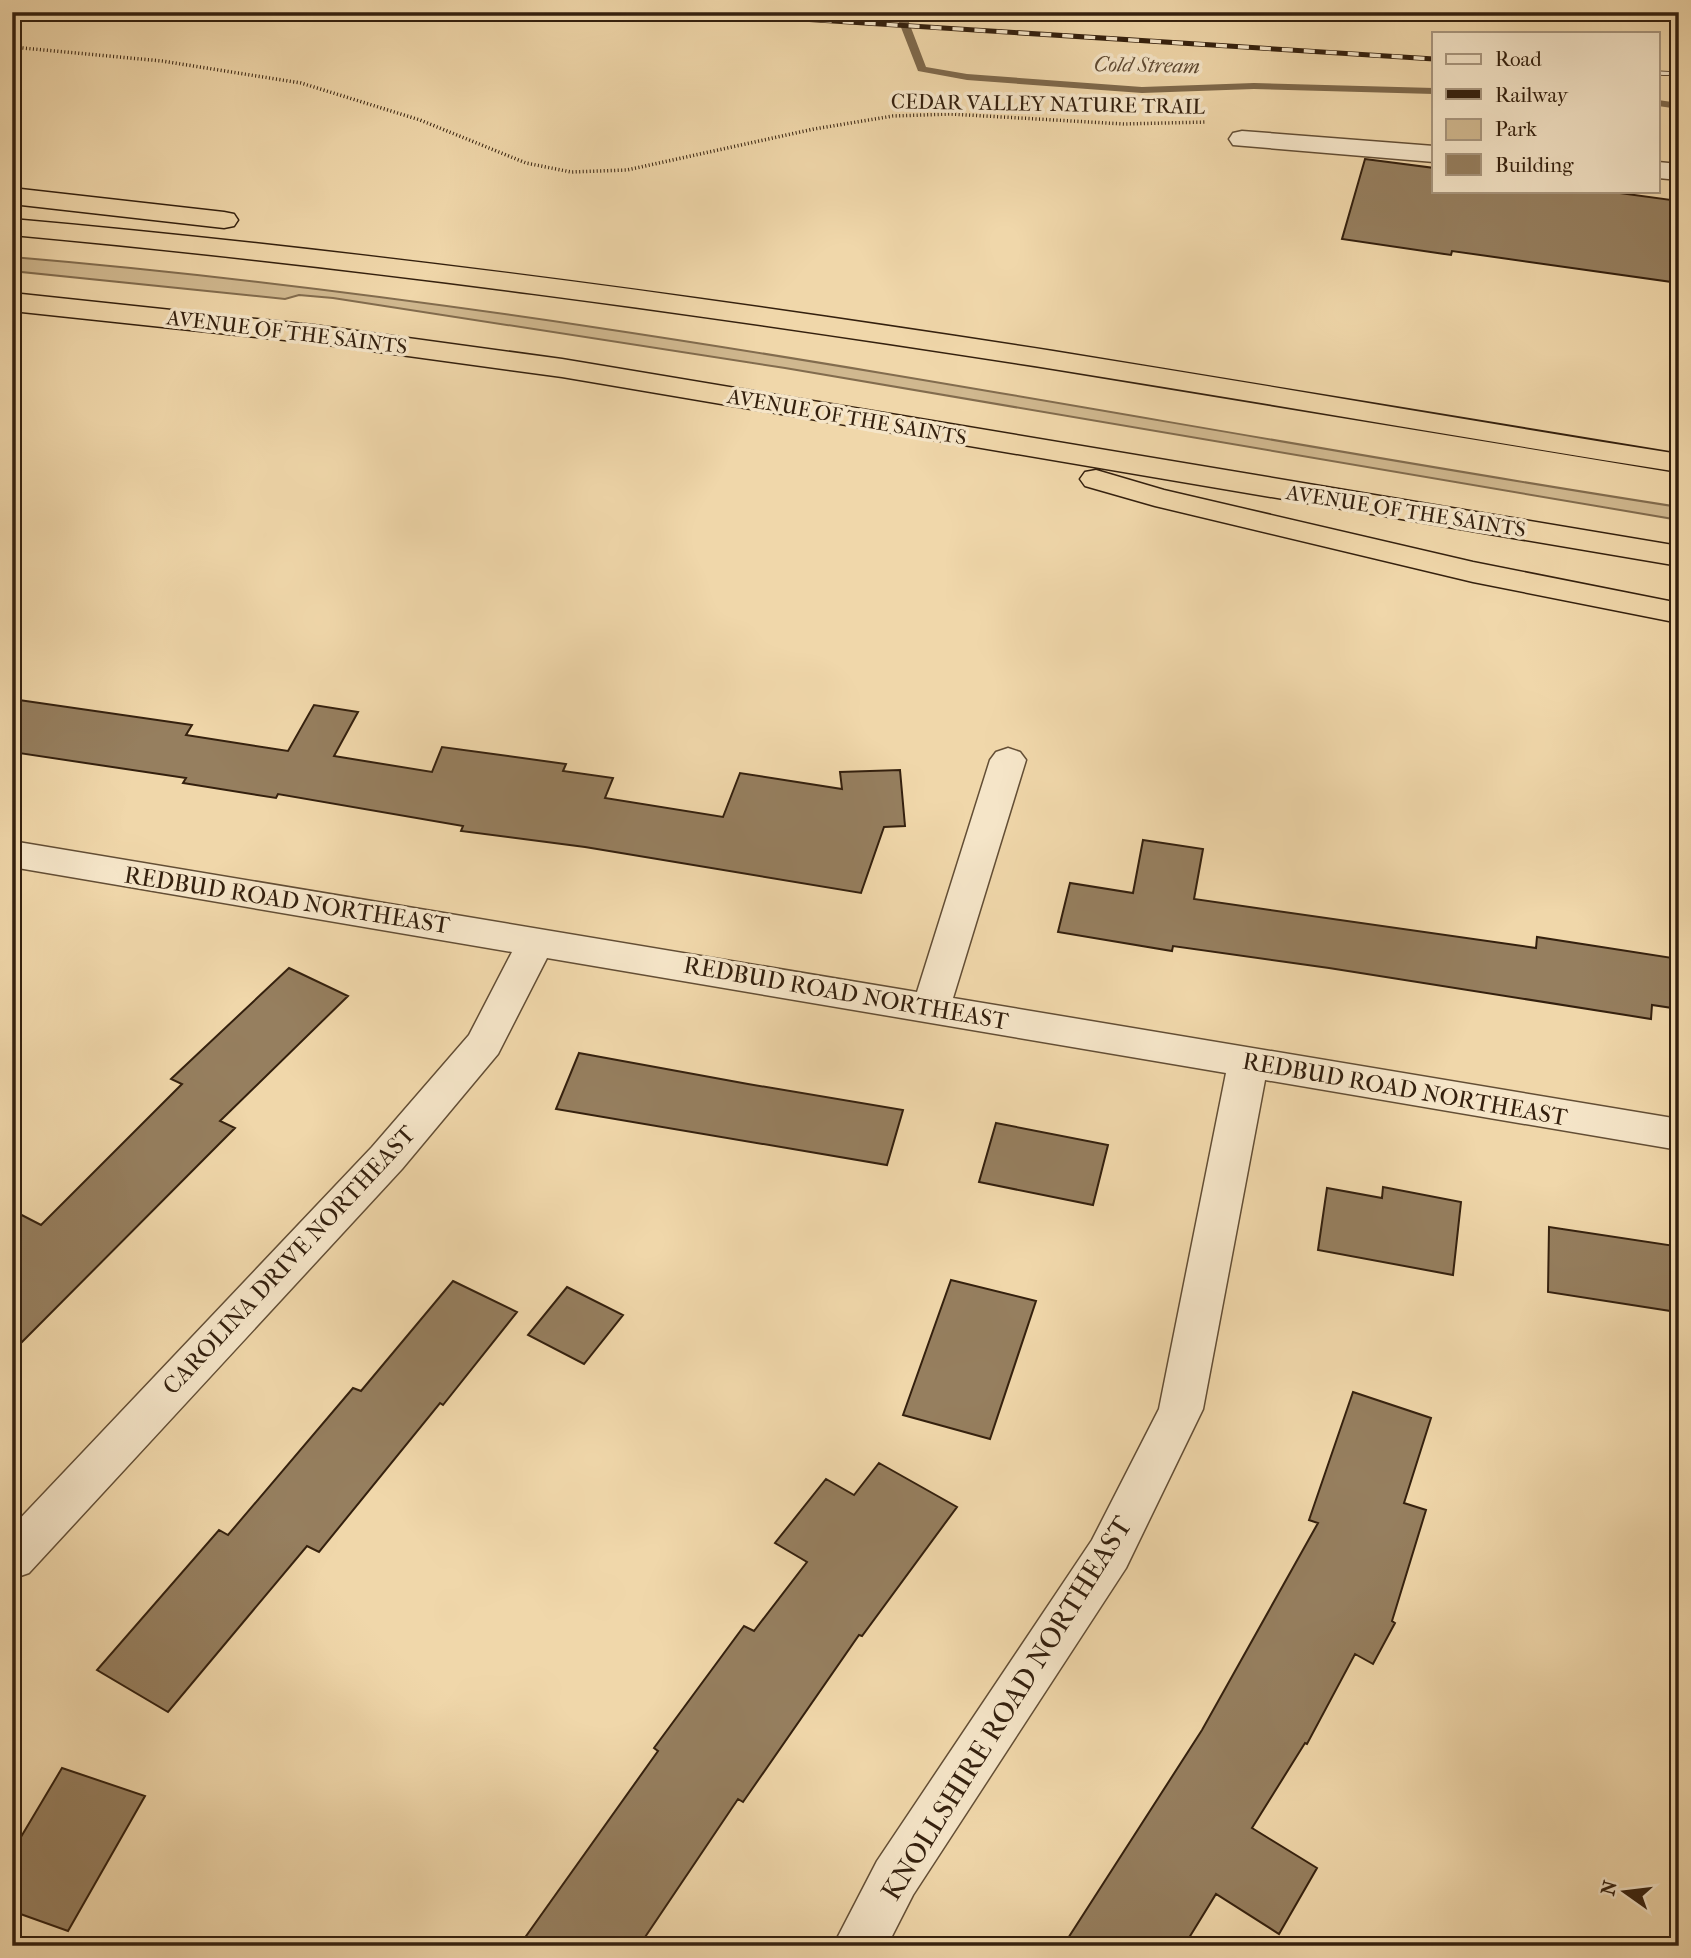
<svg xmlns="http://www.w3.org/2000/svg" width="1691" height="1958" viewBox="0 0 1691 1958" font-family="'IM FELL French Canon',serif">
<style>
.green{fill:#d0b88f;stroke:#826c4e;stroke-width:2}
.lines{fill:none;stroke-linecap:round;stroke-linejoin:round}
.stream{fill:#7e694c;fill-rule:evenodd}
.building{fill:#967f5f;stroke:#34200e;stroke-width:2}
.minor-casing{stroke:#634e35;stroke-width:3}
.motorway-casing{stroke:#34200e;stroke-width:3}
.path{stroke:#34200e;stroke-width:3.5;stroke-dasharray:1 2.5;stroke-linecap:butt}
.minor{fill:#f5e5c8;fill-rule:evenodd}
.motorway{fill:#f0d7aa;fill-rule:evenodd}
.rail-casing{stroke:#34200e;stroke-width:5}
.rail{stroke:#f5e5c8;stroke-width:3.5;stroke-dasharray:11;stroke-linecap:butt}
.labels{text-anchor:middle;stroke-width:7;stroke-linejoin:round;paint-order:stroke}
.far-water-label{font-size:21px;font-style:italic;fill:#5f4a32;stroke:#f5e5c8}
.far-street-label{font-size:21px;fill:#34200e;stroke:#f5e5c8}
.street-label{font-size:24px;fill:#34200e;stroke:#f5e5c8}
.near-street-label{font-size:28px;fill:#34200e;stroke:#f5e5c8}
</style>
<rect width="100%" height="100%" fill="#f0d7aa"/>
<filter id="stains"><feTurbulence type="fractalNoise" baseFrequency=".00286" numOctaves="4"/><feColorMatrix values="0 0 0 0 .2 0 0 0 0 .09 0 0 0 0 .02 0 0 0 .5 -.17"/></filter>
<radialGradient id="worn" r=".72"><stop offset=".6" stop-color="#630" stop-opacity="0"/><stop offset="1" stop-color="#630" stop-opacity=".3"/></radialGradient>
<path class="green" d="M12 257C573 304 1124 421 1679 507V520L785 368 333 298 299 295 285 299 12 271Z"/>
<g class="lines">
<path class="stream" d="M895 12H905L926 67 967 74 1142 87 1254 83 1434 88V94L1254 89 1142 93 967 80 918 71Z
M1658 100 1679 103V109L1658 106Z"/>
</g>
<path class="building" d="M1365 159 1434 168V191H1605L1679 201V283L1452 251 1451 255 1342 239Z
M12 699 192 725 186 735 288 751 314 705 358 712 334 756 432 772 442 747 566 764 563 771 613 778 605 798 723 817 740 773 842 789 840 772 900 770 905 826 884 827 861 893 585 847 461 831 463 826 278 794 276 798 183 783 186 778 12 752Z
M1143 840 1203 849 1194 899 1536 948 1537 937 1679 959V1009L1652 1005 1651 1019 1329 968 1173 946 1172 951 1058 932 1070 883 1133 893Z
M289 968 348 996 220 1121 235 1128 12 1352V1210L41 1225 182 1084 171 1079Z
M579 1053 748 1084 903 1110 887 1165 556 1109Z
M996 1123 1108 1145 1093 1205 979 1182Z
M1383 1187 1461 1202 1453 1275 1318 1250 1327 1188 1382 1198Z
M1549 1227 1675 1246 1677 1312 1548 1292Z
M951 1280 1036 1301 990 1439 903 1415Z
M453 1281 517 1312 443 1405 440 1403 319 1552 307 1546 168 1712 97 1670 219 1530 228 1535 353 1388 361 1391Z
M567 1287 623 1315 584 1364 528 1335Z
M1353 1392 1431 1418 1404 1503 1426 1510 1392 1621 1395 1623 1373 1664 1355 1654 1307 1744 1305 1743 1252 1828 1317 1868 1279 1934 1216 1894 1184 1946H1063L1202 1730 1318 1523 1309 1520Z
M879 1463 957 1507 862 1636 859 1635 743 1802 738 1799 639 1946H519L658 1751 654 1748 744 1626 754 1631 807 1562 775 1543 826 1479 854 1495Z
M62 1768 145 1796 68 1931 12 1911V1852Z"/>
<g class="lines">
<defs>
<path id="minor" d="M1242 131 1434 146V162L1233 145 1229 139 1233 133Z
M1658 162 1679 164V180L1658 178Z
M1008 748 1020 752 1026 760 953 998 1679 1119V1150L1265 1080 1203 1409 1126 1568 913 1895 887 1946H833L877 1861 1092 1540 1159 1409 1226 1073 547 958 498 1054 402 1169 29 1573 12 1579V1527L372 1147 469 1035 512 952 12 867V841L917 992 990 760 996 752Z"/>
<path id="motorway" d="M12 188 224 212 234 214 238 220 234 226 224 228 12 204Z
M12 219C361 250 707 297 1053 351 1262 384 1470 421 1679 454V472C1470 439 1262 402 1053 369 707 315 361 267 12 235Z
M12 293 313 325 562 359 1679 546V566L562 377 313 343 12 311Z
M1096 470 1164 490 1473 562 1679 603V623L1473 582 1155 506 1085 486 1080 479 1085 472Z"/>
</defs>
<use href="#minor" class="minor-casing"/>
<use href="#motorway" class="motorway-casing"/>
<path class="path" d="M12 47 162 61 301 83 420 120 526 163 571 172 627 170 814 129 893 116 950 114 1124 124 1206 122"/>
<use href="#minor" class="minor"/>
<use href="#motorway" class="motorway"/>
<defs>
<path id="rail" d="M689 12 1434 59
M1658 73 1679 74"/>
</defs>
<use href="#rail" class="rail-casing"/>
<use href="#rail" class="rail"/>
</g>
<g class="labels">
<g class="far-water-label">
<text transform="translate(1147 65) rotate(1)" y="7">Cold Stream</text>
</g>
<g class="far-street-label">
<text transform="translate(1048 104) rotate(1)" y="7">CEDAR VALLEY NATURE TRAIL</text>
<text transform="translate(287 332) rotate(7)" y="7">AVENUE OF THE SAINTS</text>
<text transform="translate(847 417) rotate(10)" y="7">AVENUE OF THE SAINTS</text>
<text transform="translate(1406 511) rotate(9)" y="7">AVENUE OF THE SAINTS</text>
</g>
<g class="street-label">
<text transform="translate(287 900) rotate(9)" y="8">REDBUD ROAD NORTHEAST</text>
<text transform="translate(846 993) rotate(10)" y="8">REDBUD ROAD NORTHEAST</text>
<text transform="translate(1405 1089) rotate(10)" y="8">REDBUD ROAD NORTHEAST</text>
<text transform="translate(289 1260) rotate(-47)" y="8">CAROLINA DRIVE NORTHEAST</text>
</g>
<g class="near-street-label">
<text transform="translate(1006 1708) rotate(-58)" y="10">KNOLLSHIRE ROAD NORTHEAST</text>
</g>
</g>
<rect width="1691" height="1958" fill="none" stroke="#f0d7aa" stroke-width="42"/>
<rect x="14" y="14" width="1663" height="1930" fill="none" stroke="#34200e" stroke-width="3.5"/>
<rect x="21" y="21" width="1649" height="1916" fill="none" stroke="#34200e" stroke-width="2"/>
<rect x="1432" y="32" width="228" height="161" fill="#f5e5c8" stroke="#a8967e" stroke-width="2"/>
<rect x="1446" y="54" width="35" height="10" fill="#f5e5c8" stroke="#a8967e" stroke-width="2"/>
<text x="1495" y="66" font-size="21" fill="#34200e">Road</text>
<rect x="1446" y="89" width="35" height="10" fill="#34200e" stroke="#a8967e" stroke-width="2"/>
<text x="1495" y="102" font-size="21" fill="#34200e">Railway</text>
<rect x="1446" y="119" width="35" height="21" fill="#d0b88f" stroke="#a8967e" stroke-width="2"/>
<text x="1495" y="136" font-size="21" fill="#34200e">Park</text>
<rect x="1446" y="154" width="35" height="21" fill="#967f5f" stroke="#a8967e" stroke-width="2"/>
<text x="1495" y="172" font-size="21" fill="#34200e">Building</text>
<g transform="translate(1625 1892) rotate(284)" stroke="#f5e5c8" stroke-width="5" paint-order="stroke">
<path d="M0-5L12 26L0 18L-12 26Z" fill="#34200e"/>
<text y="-10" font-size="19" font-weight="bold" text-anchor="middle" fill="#34200e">N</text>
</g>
<rect width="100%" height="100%" filter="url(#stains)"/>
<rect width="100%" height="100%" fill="url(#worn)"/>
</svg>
